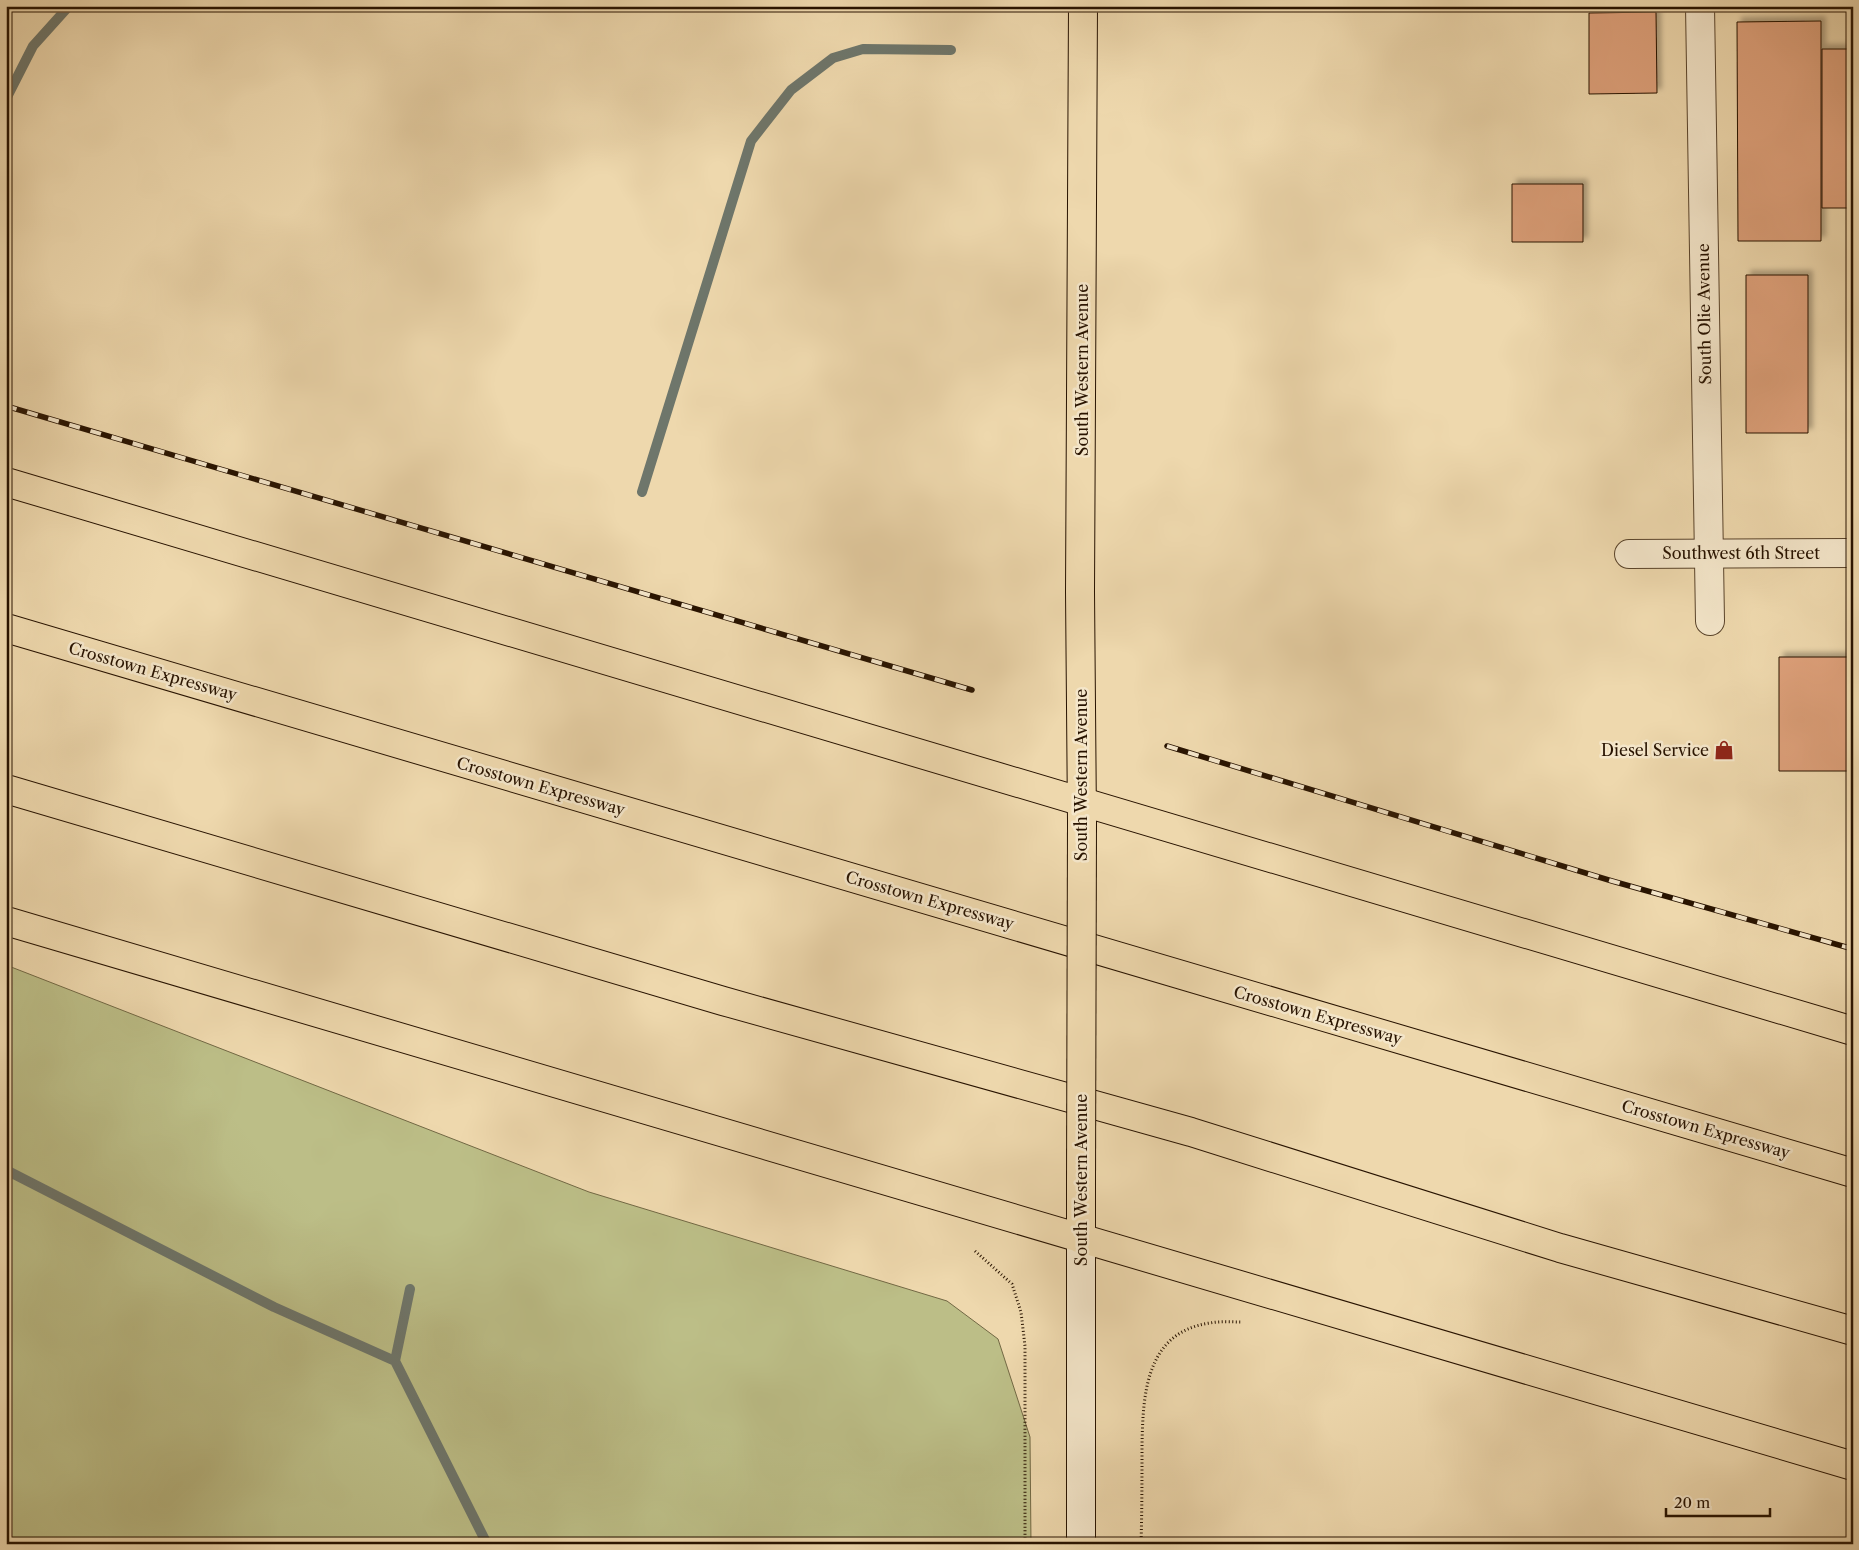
<svg xmlns="http://www.w3.org/2000/svg" width="1859" height="1550" viewBox="0 0 1859 1550" font-family="'Libre Caslon Text',serif">
<style>
.green{fill:#bcbe87;stroke:#726844}
.lines{fill:none;stroke-linecap:round;stroke-linejoin:round}
.stream{stroke:#6e766b;stroke-width:10}
.building{fill:#dda07a;stroke:#281300;filter:url(#shadow)}
.minor-casing{stroke:#5a442b;stroke-width:30}
.tertiary-casing{stroke:#5a442b;stroke-width:30}
.secondary-casing{stroke:#281300;stroke-width:30}
.primary-casing{stroke:#281300;stroke-width:30}
.motorway-casing{stroke:#281300;stroke-width:30}
.path{stroke:#281300;stroke-width:3;stroke-dasharray:1 2.5;stroke-linecap:butt}
.minor{stroke:#f4e6ca;stroke-width:28}
.tertiary{stroke:#f4e6ca;stroke-width:28}
.secondary{stroke:#f4e6ca;stroke-width:28}
.primary{stroke:#eed8ad;stroke-width:28}
.motorway{stroke:#eed8ad;stroke-width:28}
.rail-casing{stroke:#281300;stroke-width:5.5}
.rail{stroke:#f4e6ca;stroke-width:4;stroke-dasharray:11;stroke-linecap:butt}
.primary-bridge-casing{stroke:#281300;stroke-width:30;stroke-linecap:butt}
.primary-bridge{stroke:#eed8ad;stroke-width:28}
.labels{text-anchor:middle;stroke-width:5;stroke-linejoin:round;paint-order:stroke}
.street-label{font-size:16px;fill:#281300;stroke:#f4e6ca}
.poi-label{font-size:16px;fill:#281300;stroke:#f4e6ca;text-anchor:end}
</style>
<defs>
<filter id="shadow"><feDropShadow dx="4.5" dy="-4.5" stdDeviation="2.5" flood-color="#0004"/></filter>
</defs>
<rect width="100%" height="100%" fill="#eed8ad"/>
<filter id="stains"><feTurbulence type="fractalNoise" baseFrequency=".004" numOctaves="4"/><feColorMatrix values="0 0 0 0 .2 0 0 0 0 .09 0 0 0 0 .02 0 0 0 .5 -.17"/></filter>
<radialGradient id="worn" r=".72"><stop offset=".6" stop-color="#630" stop-opacity="0"/><stop offset="1" stop-color="#630" stop-opacity=".3"/></radialGradient>
<path class="green" d="M6 965 589 1192 947 1301 998 1339 1030 1437 1031 1544H6Z"/>
<g class="lines">
<path class="stream" d="M6 99 33 46 69 6
M642 492 751 141 791 90 833 58 863 49 951 50
M6 1170 274 1307 395 1361
M410 1289 395 1361 487 1544"/>
</g>
<path class="building" d="M1656 12 1657 93 1589 94V13Z
M1821 21V241H1738L1737 22Z
M1822 49H1853V208H1822Z
M1512 184H1583V242H1512Z
M1746 275H1808V433H1746Z
M1779 657H1853V771H1779Z"/>
<g class="lines">
<defs>
<path id="minor" d="M1700 6 1710 621"/>
<path id="tertiary" d="M1629 554 1853 553"/>
<path id="secondary" d="M1081 1544V1239"/>
<path id="primary" d="M1082 821 1080 592 1083 6
M1081 1184V1239"/>
<path id="motorway" d="M6 482 1853 1031
M6 628 1853 1173
M6 789 723 1001 1191 1132 1560 1248 1853 1331
M6 921 1853 1466"/>
</defs>
<use href="#minor" class="minor-casing"/>
<use href="#tertiary" class="tertiary-casing"/>
<use href="#secondary" class="secondary-casing"/>
<use href="#primary" class="primary-casing"/>
<use href="#motorway" class="motorway-casing"/>
<path class="path" d="M975 1251 1012 1284 1021 1312 1025 1346V1544
M1141 1544C1142 1511 1142 1478 1142 1445 1143 1393 1146 1332 1210 1323 1220 1321 1231 1322 1241 1322"/>
<use href="#minor" class="minor"/>
<use href="#tertiary" class="tertiary"/>
<use href="#secondary" class="secondary"/>
<use href="#primary" class="primary"/>
<use href="#motorway" class="motorway"/>
<defs>
<path id="rail" d="M6 406 972 690
M1167 746 1612 881 1853 949"/>
</defs>
<use href="#rail" class="rail-casing"/>
<use href="#rail" class="rail"/>
<defs>
<path id="primary-bridge" d="M1081 1184 1082 821"/>
</defs>
<use href="#primary-bridge" class="primary-bridge-casing"/>
<use href="#primary-bridge" class="primary-bridge"/>
</g>
<defs>
<symbol id="shop-bare" viewBox="-9 -9 18 18"><path d="M-5-2.5h2.3a2.7 3.5 0 0 1 5.4 0H5L5.5 6h-11ZM-1.5-2.5h3a1.5 2.3 0 0 0-3 0Z" fill="#8f2418" stroke="#f4e6ca" stroke-width="2.5" paint-order="stroke"/></symbol>
</defs>
<g fill-rule="evenodd">
<use href="#shop-bare" x="1710" y="736" width="28" height="28"/>
</g>
<g class="labels">
<g class="street-label">
<text transform="translate(1704 314) rotate(-91)" y="6">South Olie Avenue</text>
<text transform="translate(1082 370) rotate(-90)" y="6">South Western Avenue</text>
<text x="1741" y="559">Southwest 6th Street</text>
<text transform="translate(153 671) rotate(16)" y="6">Crosstown Expressway</text>
<text transform="translate(1081 775) rotate(-90)" y="6">South Western Avenue</text>
<text transform="translate(541 786) rotate(16)" y="6">Crosstown Expressway</text>
<text transform="translate(930 900) rotate(16)" y="6">Crosstown Expressway</text>
<text transform="translate(1318 1015) rotate(16)" y="6">Crosstown Expressway</text>
<text transform="translate(1706 1129) rotate(16)" y="6">Crosstown Expressway</text>
<text transform="translate(1081 1180) rotate(-90)" y="6">South Western Avenue</text>
</g>
<g class="poi-label">
<text x="1709" y="756">Diesel Service</text>
</g>
</g>
<rect width="1859" height="1550" fill="none" stroke="#eed8ad" stroke-width="25"/>
<rect x="8" y="8" width="1844" height="1535" fill="none" stroke="#281300" stroke-width="2.5"/>
<rect x="12" y="12" width="1834" height="1525" fill="none" stroke="#281300"/>
<path d="M1666 1508v8h104v-8" fill="none" stroke="#281300" stroke-width="2.5"/>
<text x="1674" y="1508" font-size="15" fill="#281300" stroke="#f4e6ca" stroke-width="4" paint-order="stroke">20 m</text>
<rect width="100%" height="100%" filter="url(#stains)"/>
<rect width="100%" height="100%" fill="url(#worn)"/>
</svg>
